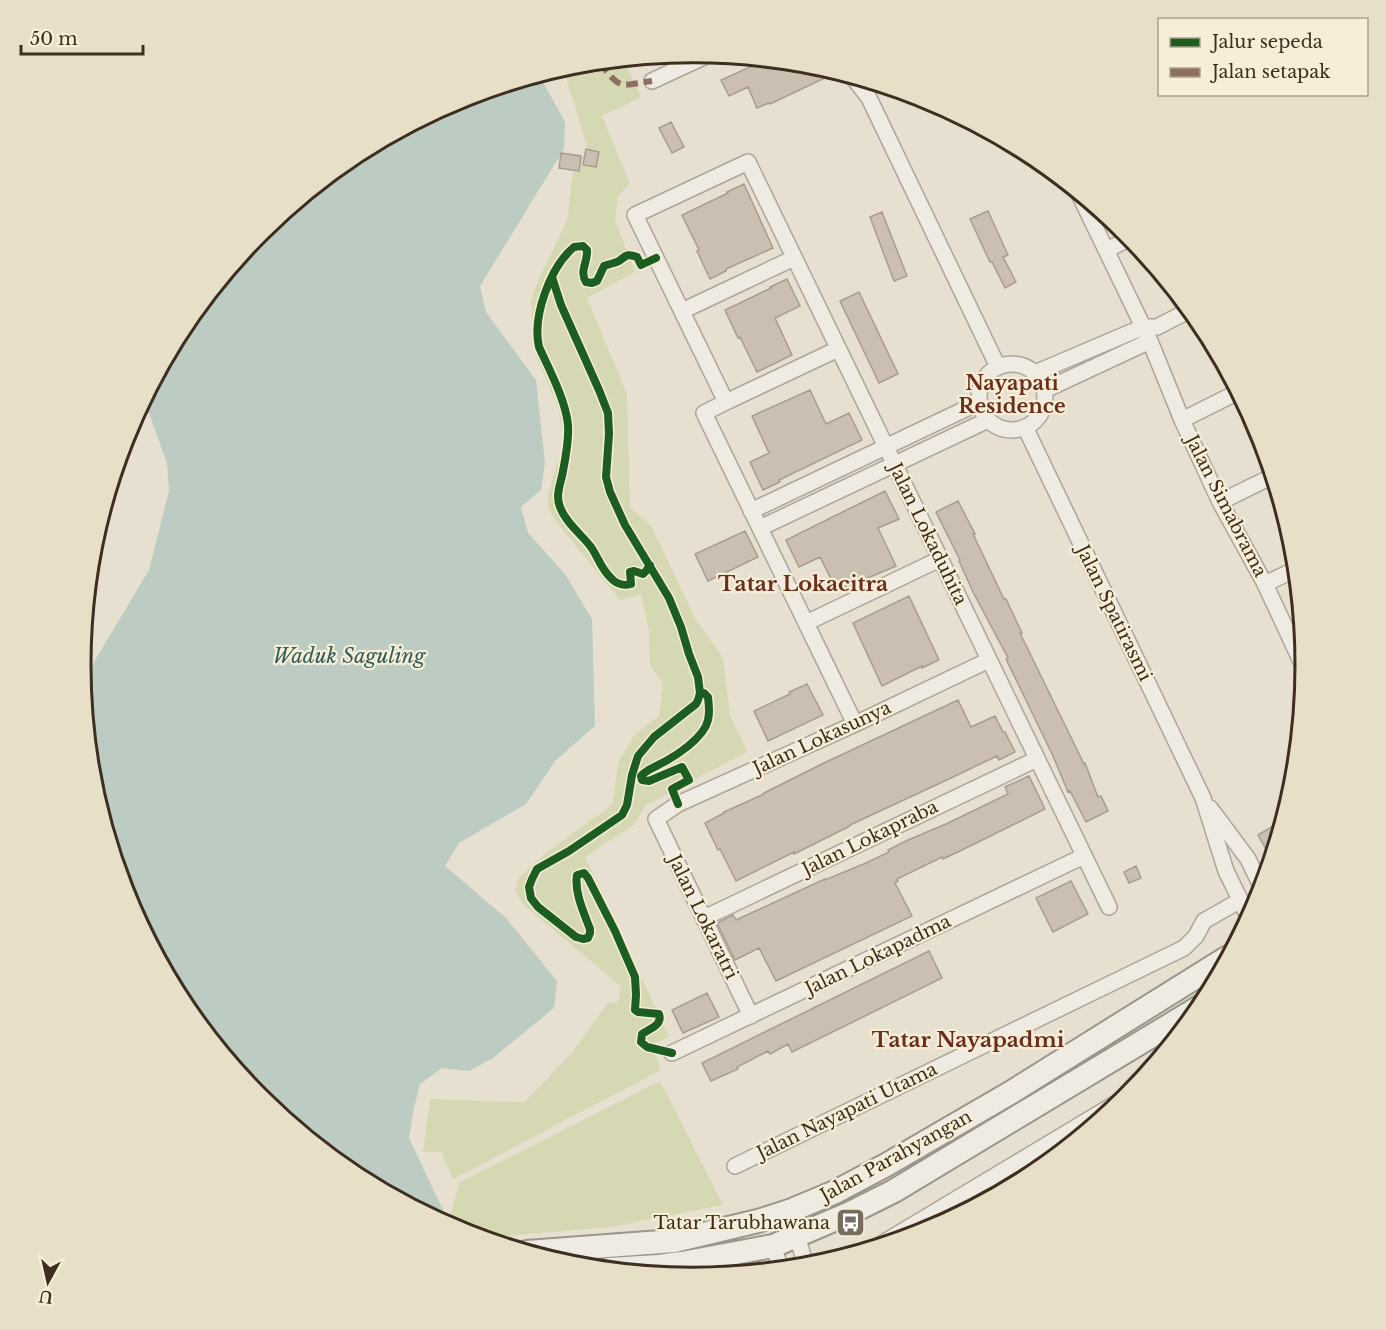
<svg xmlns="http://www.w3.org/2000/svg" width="1386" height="1330" viewBox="0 0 1386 1330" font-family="'Libre Baskerville',serif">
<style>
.green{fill:#d6d7b3}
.water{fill:#bcccc2}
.building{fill:#cbbfb2;stroke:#a89c90;stroke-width:1.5}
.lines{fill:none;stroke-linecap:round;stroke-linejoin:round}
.minor-casing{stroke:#ada599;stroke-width:18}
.secondary-casing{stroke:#9c958a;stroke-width:26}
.minor{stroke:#efebe3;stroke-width:15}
.secondary{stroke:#efebe3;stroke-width:22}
.quiet{stroke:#8d6e63;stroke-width:6;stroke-dasharray:12 6;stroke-linecap:butt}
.cycleway-casing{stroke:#f7eed8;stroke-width:11}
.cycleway{stroke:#1b5e20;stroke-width:8}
.labels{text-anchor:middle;stroke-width:4.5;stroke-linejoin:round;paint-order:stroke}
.street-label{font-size:18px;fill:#3d2e20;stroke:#f7eed8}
.poi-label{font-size:18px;fill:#3d2e20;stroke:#f7eed8;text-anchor:end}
.neighbourhood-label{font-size:20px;font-weight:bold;fill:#6b2e1e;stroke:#f7eed8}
.water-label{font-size:20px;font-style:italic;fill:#2f5d5a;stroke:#f7eed8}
.quarter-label{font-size:21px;font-weight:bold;fill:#6b2e1e;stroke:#f7eed8}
.rim{fill:none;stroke:#3d2e20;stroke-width:3}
</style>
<rect width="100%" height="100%" fill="#e7e0d1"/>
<path class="green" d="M623 59 641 97 602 116 630 184 618 196 615 221 635 272 587 298 627 394 630 507 651 526 696 620 723 658 730 716 747 752 646 805 634 825 585 857 669 1037 651 1045 661 1070 453 1179 441 1152H423L430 1099 524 1102 572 1053 607 1004 619 1001 620 986 523 904 515 891 518 879 544 854 604 811 613 803 618 763 635 734 659 716 663 683 650 666 649 631 641 594 620 600 558 524 548 508V494L564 443 559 410 536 356 531 302 538 280 567 221 575 154 591 159 563 68 574 64Z
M660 1081 723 1205 611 1227 481 1238 458 1231 448 1225 459 1183Z"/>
<path class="water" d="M539 75 565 122 564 149 480 286 486 312 536 380 545 463 541 490 521 507 528 533 565 574 592 619 595 726 555 761 526 804 459 843 445 866 506 918 557 981 554 1008 493 1058 469 1071 442 1068 420 1084 413 1112 409 1138 451 1227 352 1174 260 1098 184 1005 127 899 92 784 82 682 149 570 169 491 167 463 149 413 139 409 184 324 260 232 353 156 459 99Z"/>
<path class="building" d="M765 60 813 64 820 66 825 78 770 104 769 103 757 108 748 87 729 96 721 80Z
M671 122 684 147 672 153 659 128Z
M586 149 599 152 596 167 583 165Z
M561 153 581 156 579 171 559 168Z
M744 184 773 248 726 269V271L710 279 697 251 699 250 682 215 728 193 727 192Z
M988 211 1008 255 1003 257 1016 282 1005 288 992 262H990L970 219Z
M882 212 907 276 894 281 870 217Z
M787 279 800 306 775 318 792 355 757 372 740 337 738 338 725 310 771 288 770 287Z
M859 292 898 374 879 383 840 301Z
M810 390 826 424 849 413 862 440 779 480 780 482 763 490 750 462 769 453 752 416Z
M885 491 899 519 878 528 896 566 837 591 820 557 799 567 786 540Z
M958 501 975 534H973L1004 599H1006L1022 633H1020L1084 764 1085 763 1098 797 1101 796 1108 811 1086 822 1070 791 1068 792 1053 756 1006 659 1008 658 974 594 959 561 960 560 936 512Z
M745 531 758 557 708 581 695 554Z
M909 596 939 660 922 668V666L882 686 853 623Z
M807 684 823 715 768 741 754 711 790 694 789 692Z
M958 700 971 727 995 716 1003 732H1005L1015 752 999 760 997 756 951 778 850 825V826L794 854V852L736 881 720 849 718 850 705 823 724 813V812L764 794V793L824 763Z
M1029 776 1045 809 962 850 943 859 942 857 897 879 898 881 895 883 912 916 776 981 759 948 735 960 717 923 733 915 736 920 825 879V880L866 863 889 852 888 850 908 840 946 824 1008 794 1005 787Z
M1283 820 1280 830 1271 858 1258 835Z
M1136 866 1141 878 1129 883 1124 872Z
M1071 881 1088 914 1053 932 1036 898Z
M929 951 942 978 792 1052 788 1044 770 1054 768 1051 737 1067 738 1069 711 1081 702 1063Z
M707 993 719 1017 683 1033 672 1010Z"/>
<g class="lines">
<defs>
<path id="minor" d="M852 76 869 98 998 367
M652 81 710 54
M1078 192 1150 341 1182 420 1220 502 1265 584 1305 670
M1106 250 1131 238
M682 311 794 258
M979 397a33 33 0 1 1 66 0a33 33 0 1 1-66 0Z
M1035 373 1143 327H1157L1190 310
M1045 390 1150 341
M726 402 838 349
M1182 420 1238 392
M1025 427 1203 798 1226 871 1249 918
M1220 502 1273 476
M751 511 980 402
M760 528 988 420
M1265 584 1296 569
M806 623 940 559
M855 724 704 413 726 402 635 215 748 162 1109 907
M1210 808 1248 859 1262 888
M704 918 1037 759
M751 1016 656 819 678 804 855 724 989 660
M672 1053 1084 856
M735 1166 1184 948 1196 936 1204 921 1239 901
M797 1236 806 1266
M773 1246 781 1269
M878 1246 1128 1096"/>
<path id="secondary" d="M527 1252 674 1241 758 1221 792 1210 835 1192 886 1165 1010 1093 1228 957
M609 1269 658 1266 682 1263 773 1246 850 1213 894 1191 1203 1005"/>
</defs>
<use href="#minor" class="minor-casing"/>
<use href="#secondary" class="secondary-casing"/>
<use href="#minor" class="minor"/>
<use href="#secondary" class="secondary"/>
<path class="quiet" d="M600 62C620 90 619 86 652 81"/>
<defs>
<path id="cycleway" d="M552 277 561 305 599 390 608 413 609 434 606 477 610 492 625 525 669 598 681 627 689 654 698 677 700 693 698 700 696 704 654 737 638 756 632 775 627 805 622 815 569 851 537 869 532 879 529 887 531 898 538 907 576 937 583 939 588 938 590 933V929C584 913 574 892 577 875L584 873 588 878 615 931 635 977 636 995 635 1010 638 1012 659 1014C663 1025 649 1029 642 1034L641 1042 647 1047 672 1053
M650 565 646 571 643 574 634 571 630 572 631 584C624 586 616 584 611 578 601 569 598 557 591 547 581 534 566 523 560 507 555 495 561 483 563 471 566 456 569 440 568 425 566 401 549 369 539 347 532 317 550 267 574 247L583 246 587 250C588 262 579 271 586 282L592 283 597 281 604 266C609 264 615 263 619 261 626 256 627 253 637 257L641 265 656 258
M678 804 672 789 689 780 682 767 649 781 642 780 641 776C646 770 653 768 660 764 676 756 704 738 708 720 710 712 709 705 708 697L704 693H700"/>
</defs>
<use href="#cycleway" class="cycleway-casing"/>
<use href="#cycleway" class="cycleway"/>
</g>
<defs>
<symbol id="bus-square" viewBox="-11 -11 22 22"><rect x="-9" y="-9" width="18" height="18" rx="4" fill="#786c5e" stroke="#f7eed8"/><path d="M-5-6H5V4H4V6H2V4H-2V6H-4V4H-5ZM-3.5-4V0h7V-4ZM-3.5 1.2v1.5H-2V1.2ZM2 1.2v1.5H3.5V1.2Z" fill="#fff"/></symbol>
</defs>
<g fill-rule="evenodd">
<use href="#bus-square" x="834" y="1206" width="33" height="33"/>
</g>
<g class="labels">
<g class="street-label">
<text transform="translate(1226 506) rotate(63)" y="6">Jalan Simabrama</text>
<text transform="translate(928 534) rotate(64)" y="6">Jalan Lokaduhita</text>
<text transform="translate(1114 613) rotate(64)" y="6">Jalan Spatirasmi</text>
<text transform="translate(822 738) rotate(-25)" y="6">Jalan Lokasunya</text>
<text transform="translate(870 838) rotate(-26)" y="6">Jalan Lokapraba</text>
<text transform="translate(703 917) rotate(64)" y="6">Jalan Lokaratri</text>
<text transform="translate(878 955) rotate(-26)" y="6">Jalan Lokapadma</text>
<text transform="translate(847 1111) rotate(-26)" y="6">Jalan Nayapati Utama</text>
<text transform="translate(896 1156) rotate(-29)" y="6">Jalan Parahyangan</text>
</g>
<g class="poi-label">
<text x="830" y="1229">Tatar Tarubhawana</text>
</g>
<g class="neighbourhood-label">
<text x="1012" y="390">Nayapati<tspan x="1012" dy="23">Residence</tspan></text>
</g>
<g class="water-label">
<text x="349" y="663">Waduk Saguling</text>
</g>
<g class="quarter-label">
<text x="803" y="591">Tatar Lokacitra</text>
<text x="968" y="1047">Tatar Nayapadmi</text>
</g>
</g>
<path d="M0 0H1386V1330H0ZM91 665a602 602 0 1 1 1204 0a602 602 0 1 1-1204 0Z" fill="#e8dfc9" fill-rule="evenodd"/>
<path class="rim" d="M91 665a602 602 0 1 1 1204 0a602 602 0 1 1-1204 0Z"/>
<rect x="1158" y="18" width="210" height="78" fill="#f7eed8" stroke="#ada18e" stroke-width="1.5"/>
<rect x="1170" y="38" width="30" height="9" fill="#1b5e20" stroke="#ada18e" stroke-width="1.5"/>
<text x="1212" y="48" font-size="18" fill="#3d2e20">Jalur sepeda</text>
<rect x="1170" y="68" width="30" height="9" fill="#8d6e63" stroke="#ada18e" stroke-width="1.5"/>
<text x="1212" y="78" font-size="18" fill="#3d2e20">Jalan setapak</text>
<g transform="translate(48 1282) rotate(188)" stroke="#f7eed8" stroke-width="4.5" paint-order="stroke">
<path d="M0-4.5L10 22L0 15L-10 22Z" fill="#3d2e20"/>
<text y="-9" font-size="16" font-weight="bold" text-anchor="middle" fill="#3d2e20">U</text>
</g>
<path d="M21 45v9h122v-9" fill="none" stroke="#3d2e20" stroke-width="3"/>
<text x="30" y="45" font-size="18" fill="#3d2e20" stroke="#f7eed8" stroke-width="4.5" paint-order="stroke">50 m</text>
</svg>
